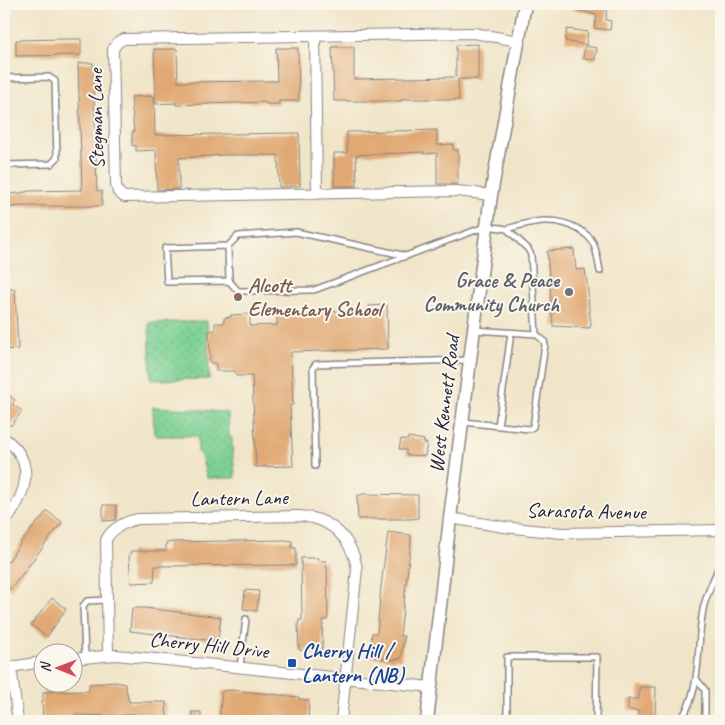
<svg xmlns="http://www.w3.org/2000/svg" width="725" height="725" viewBox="0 0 725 725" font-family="Caveat,sans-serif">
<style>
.park{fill:url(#park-dots);stroke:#4f7967}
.building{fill:#e0a872}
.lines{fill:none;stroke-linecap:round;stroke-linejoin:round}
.service-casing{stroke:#898482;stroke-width:8}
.minor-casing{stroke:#898482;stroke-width:12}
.tertiary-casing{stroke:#898482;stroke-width:15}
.service{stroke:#fff;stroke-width:5}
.minor{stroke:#fff;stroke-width:10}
.tertiary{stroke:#fff;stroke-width:12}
.worship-dot{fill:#6b7280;stroke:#fbf7ec;stroke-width:2}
.education-dot{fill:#8d6e63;stroke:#fbf7ec;stroke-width:2}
.transit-dot{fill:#1a4fb4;stroke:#fbf7ec;stroke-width:2}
.labels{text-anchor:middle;stroke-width:4;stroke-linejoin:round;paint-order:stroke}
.street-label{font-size:21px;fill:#22223b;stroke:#fbf7ec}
.worship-label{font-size:21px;font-weight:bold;fill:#5b616d;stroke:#fbf7ec;text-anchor:end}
.education-label{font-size:21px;font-weight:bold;fill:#785e54;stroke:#fbf7ec;text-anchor:start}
.transit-label{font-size:21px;font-weight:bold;fill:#164399;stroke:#fbf7ec;text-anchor:start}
</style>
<defs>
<pattern id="park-dots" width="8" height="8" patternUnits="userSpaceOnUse" patternTransform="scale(1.25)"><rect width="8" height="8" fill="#7cd093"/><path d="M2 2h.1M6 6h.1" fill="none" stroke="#6bb280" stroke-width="1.8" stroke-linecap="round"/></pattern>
</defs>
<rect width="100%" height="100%" fill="#fbf7ec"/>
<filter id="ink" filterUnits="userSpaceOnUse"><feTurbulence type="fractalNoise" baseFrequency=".02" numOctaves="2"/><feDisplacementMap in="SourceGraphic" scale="10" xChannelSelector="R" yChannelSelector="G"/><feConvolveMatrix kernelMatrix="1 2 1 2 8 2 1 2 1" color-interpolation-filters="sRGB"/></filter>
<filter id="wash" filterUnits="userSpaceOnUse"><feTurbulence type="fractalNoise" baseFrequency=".0096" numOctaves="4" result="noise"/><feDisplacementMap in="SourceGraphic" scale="20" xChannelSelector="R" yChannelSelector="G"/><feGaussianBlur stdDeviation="1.12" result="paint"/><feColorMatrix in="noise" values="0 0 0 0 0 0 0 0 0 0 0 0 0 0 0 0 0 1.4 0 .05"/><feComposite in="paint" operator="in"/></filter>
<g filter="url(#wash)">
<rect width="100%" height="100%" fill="#f0e5c8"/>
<path class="park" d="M207 321 209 379 151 380 149 323Z
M153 407 193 409 228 413 229 435 232 438C231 452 235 464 235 478H207L201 456 198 453V436H157L154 433Z"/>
<g id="blocks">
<path class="building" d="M573 4 607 6 606 20 611 21 610 30 594 28 597 15 572 9Z
M567 29 588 32 586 45 565 41Z
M65 39H81V55L16 56V40Z
M478 44V79H458L459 100H445V99H402V101H334L332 47H354V79L456 77V45Z
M585 46 597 48 595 60 583 58Z
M276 48H298L299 101H279V104H266L265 102 176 105V103L156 104 154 49H177L178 82 277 81Z
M78 63H93L97 191H102V206H22L4 208V194L22 193V192H27V191L82 190Z
M154 96 155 135 299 133 300 186 279 187 278 155H224L179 158V189L157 190 156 150 136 151V145L132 146V132H134L131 97Z
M437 130V145L453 144V150H458V184H437V153L424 154V152L356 155 357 186H334V153H347V132Z
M574 249 576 270 585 269 588 290 589 310 591 323 590 328 553 326 547 251Z
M6 289H15L18 349 4 350V290Z
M387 305 388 349 291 352 293 405H290L293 466 256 467 252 376H236L235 371H216V363H210L209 331 215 330V323H224V318L231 317V315L250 314V326L277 325V314L369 310V306Z
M4 391 15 400 12 404 22 411 11 426 9 424 4 431Z
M408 437 424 440 423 443H427L425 456 406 455V450L399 449 401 439 408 440Z
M363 494 418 495V518L412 519H358L357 496Z
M103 505H116V520L103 521Z
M47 511 62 522 11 589 4 584V560L8 562 21 542Z
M388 532 411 535V541L400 636H404L401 659H395V660L370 656 372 633H377L381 586Z
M286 540 292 541V548H296V565L155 566 154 582 131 583 129 557 131 551H166V543L172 542Z
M301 558H318V561H326V567H327L328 616 327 620H323L322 650H299L298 625 299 620H302Z
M245 590 259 591 257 611 243 609Z
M52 598 66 609 47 637 31 625Z
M132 608H144L221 617 218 640H207L130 631Z
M116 682 125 684 129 702H166L167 721H136L135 714 116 716 75 715 74 721H43L42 701H43V692L89 691V684Z
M639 687H656L655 719 639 718V711L628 710V699H639Z
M232 690 299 697V699L309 700 308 721H219L222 691Z
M192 712H201V721H192Z"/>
</g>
</g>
<g filter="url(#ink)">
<use href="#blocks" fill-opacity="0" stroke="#898482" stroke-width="1"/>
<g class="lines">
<defs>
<path id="service" d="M4 78 49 77 55 81 57 158 51 164 4 165
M507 229C531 222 554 215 578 229 583 232 589 236 592 241 597 249 598 262 600 271
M228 246 165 248 167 282 229 281
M407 256 296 232 238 236 228 246 229 281 238 291 314 290 487 226 507 229 528 249 531 255 536 334 544 341 545 345 533 427 529 429 463 422
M474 330 536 334
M498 426 511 333
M315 466 313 368 316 364 470 360
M85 657 83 606 87 601 107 600
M240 667 246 619
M697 680 705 690V721
M507 721V657H597L596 721
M680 721C704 687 695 644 704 605 708 591 715 576 721 562"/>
<path id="minor" d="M315 36 317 194
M491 195 457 191 124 197 118 192 116 185 113 49 118 42 124 39 474 33 518 41
M4 438C39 463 25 496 4 524
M450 518 504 527 562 533 721 530
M108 655 106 540C111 529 126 521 138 519L298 516C330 517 352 538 357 569L341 721
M72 659 116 655 431 687
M11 667 18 721
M4 668 42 662"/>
<path id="tertiary" d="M427 721 450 518 491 195 525 4"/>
</defs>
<use href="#service" class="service-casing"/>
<use href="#minor" class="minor-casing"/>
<use href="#tertiary" class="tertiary-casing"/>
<use href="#service" class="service"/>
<use href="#minor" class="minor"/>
<use href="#tertiary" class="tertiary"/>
</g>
</g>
<circle class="worship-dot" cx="569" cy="292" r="5"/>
<circle class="education-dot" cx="238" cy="297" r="5"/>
<rect class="transit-dot" x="287" y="658" width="10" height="10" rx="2.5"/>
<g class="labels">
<g class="street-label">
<text transform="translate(96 119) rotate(-91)" y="7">Stegman Lane</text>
<text transform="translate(444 404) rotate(-83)" y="7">West Kennett Road</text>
<text transform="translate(239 498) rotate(-1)" y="7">Lantern Lane</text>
<text transform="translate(586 511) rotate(1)" y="7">Sarasota Avenue</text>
<text transform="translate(209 645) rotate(6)" y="7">Cherry Hill Drive</text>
</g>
<g class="worship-label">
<text x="559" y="287">Grace &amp; Peace<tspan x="559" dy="24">Community Church</tspan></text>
</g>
<g class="education-label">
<text x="248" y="292">Alcott<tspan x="248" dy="24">Elementary School</tspan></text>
</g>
<g class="transit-label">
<text x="302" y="658">Cherry Hill /<tspan x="302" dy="24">Lantern (NB)</tspan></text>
</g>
</g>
<rect width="725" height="725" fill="none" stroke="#fbf7ec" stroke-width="20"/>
<g transform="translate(58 668) rotate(271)"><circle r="24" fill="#fbf7ec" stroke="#a4a2a5"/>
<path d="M0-4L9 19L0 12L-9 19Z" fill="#d1495b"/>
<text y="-8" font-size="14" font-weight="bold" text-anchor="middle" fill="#22223b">N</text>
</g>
</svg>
